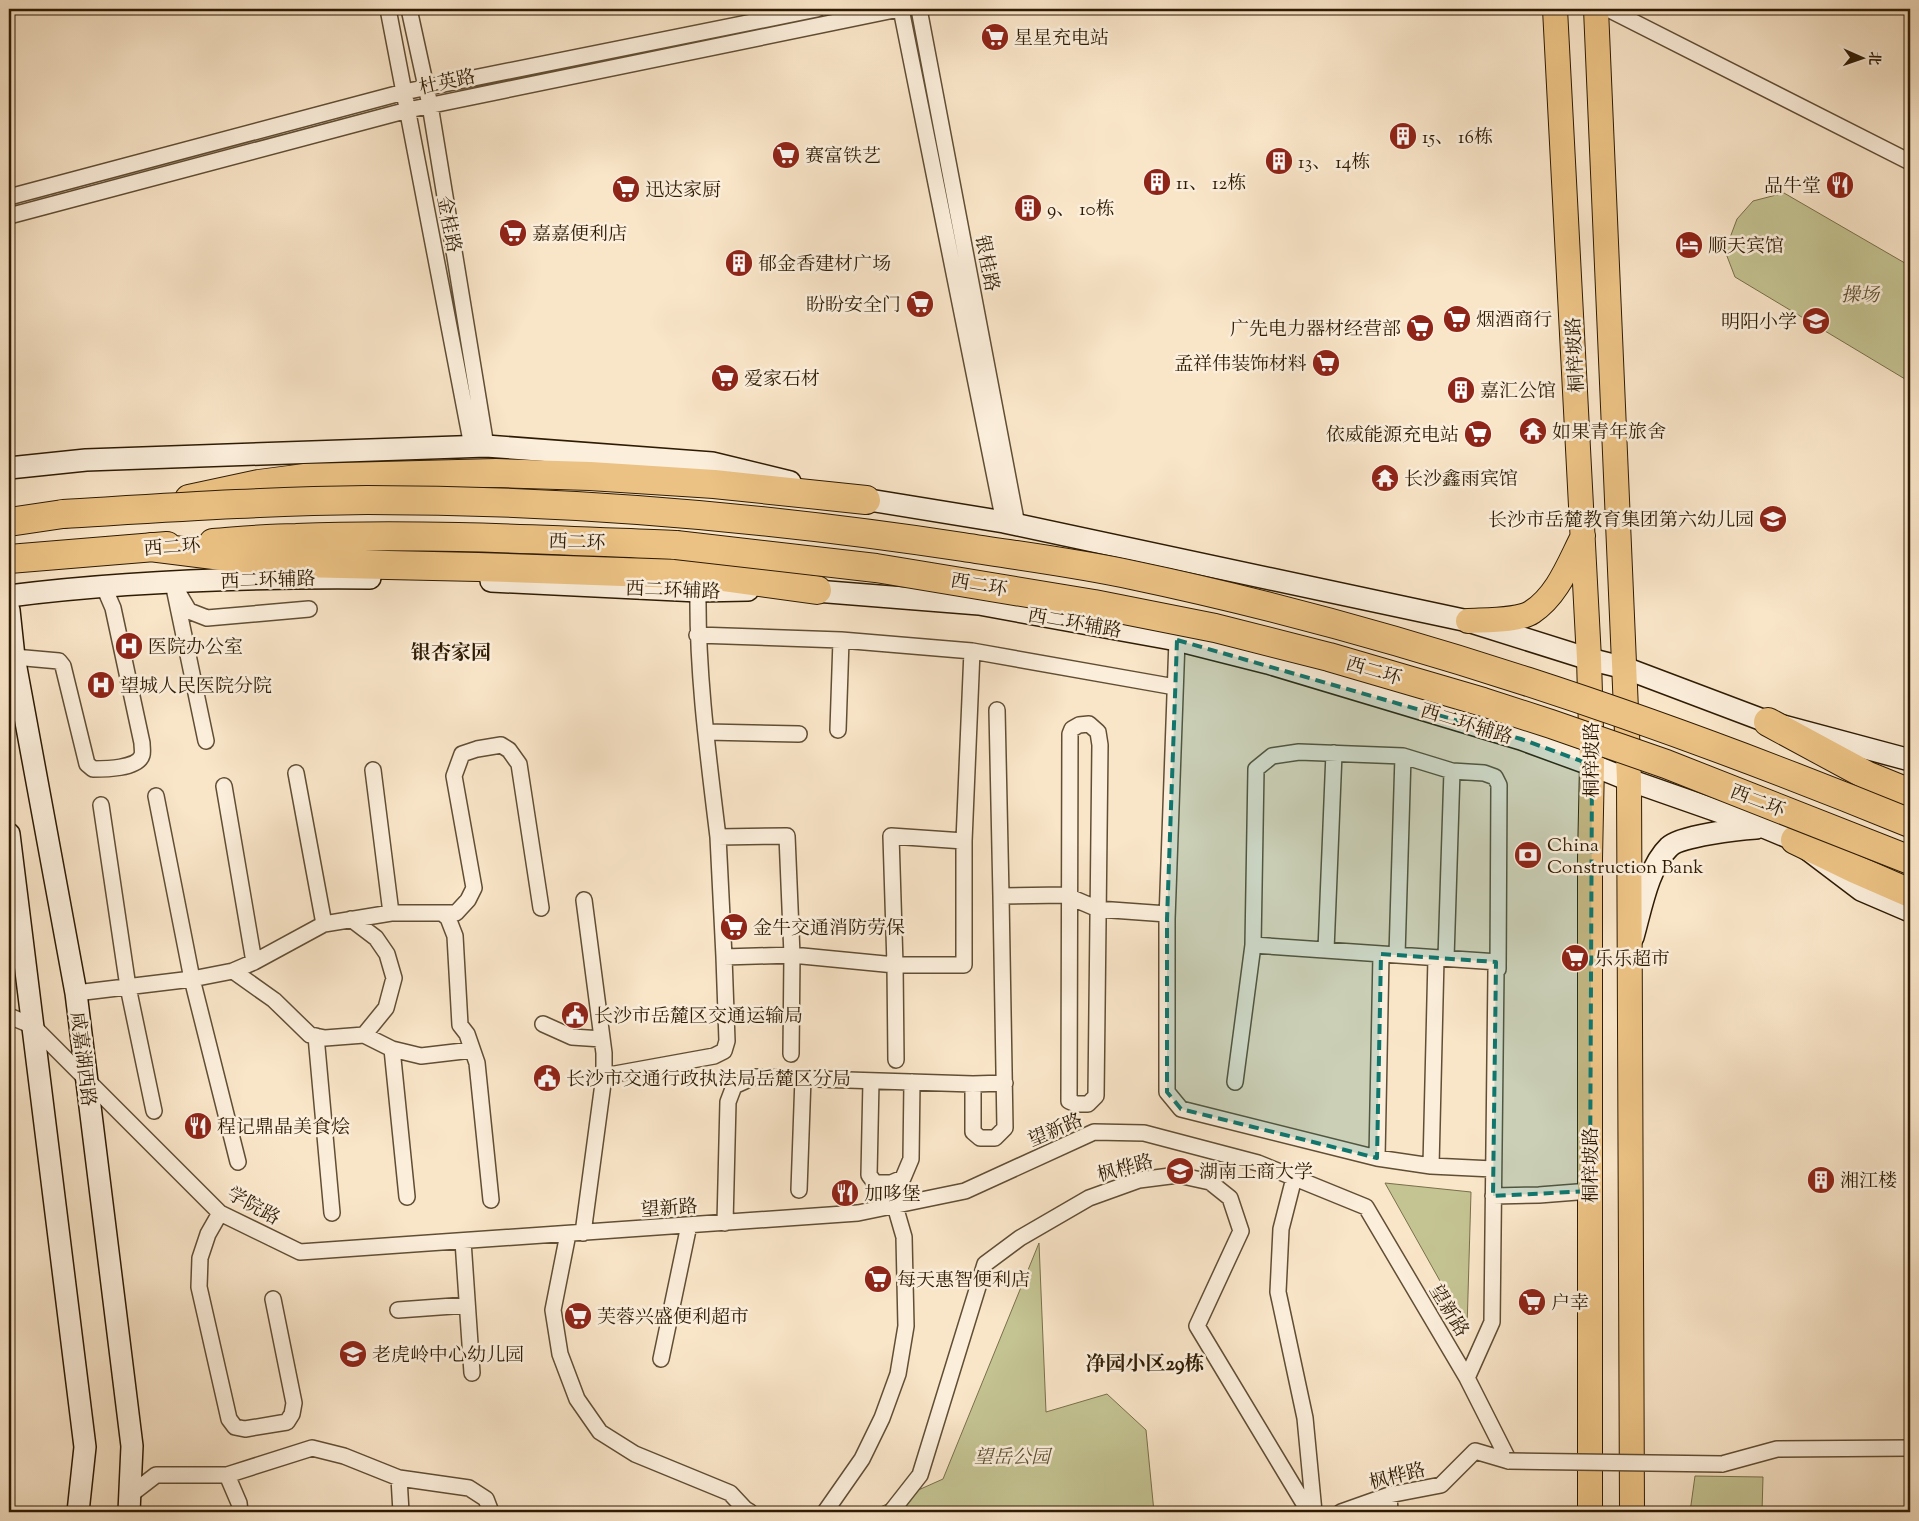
<svg xmlns="http://www.w3.org/2000/svg" width="1919" height="1521" viewBox="0 0 1919 1521" font-family="'Sorts Mill Goudy','Noto Serif SC',serif">
<style>
.green{fill:#c4c392;stroke:#796f4a}
.lines{fill:none;stroke-linecap:round;stroke-linejoin:round}
.street-casing{stroke:#614e34;stroke-width:18}
.secondary-casing{stroke:#2e1b03;stroke-width:24}
.primary-casing{stroke:#2e1b03;stroke-width:26}
.highway-casing{stroke:#2e1b03;stroke-width:30}
.street{stroke:#fbeedb;stroke-width:15}
.secondary{stroke:#fbeedb;stroke-width:21}
.primary{stroke:#ecc284;stroke-width:24}
.highway{stroke:#ecc284;stroke-width:28}
.street-bridge-casing{stroke:#614e34;stroke-width:18;stroke-linecap:butt}
.highway-bridge-casing{stroke:#2e1b03;stroke-width:30;stroke-linecap:butt}
.street-bridge{stroke:#fbeedb;stroke-width:15}
.highway-bridge{stroke:#ecc284;stroke-width:28}
.marked{fill:#0f766e;fill-opacity:0.2;stroke:#0f766e;stroke-width:4;stroke-dasharray:10 6;stroke-linejoin:round}
.labels{text-anchor:middle;stroke-width:5;stroke-linejoin:round;paint-order:stroke}
.poi-label{font-size:19px;fill:#2e1b03;stroke:#fbeedb;text-anchor:start}
.street-label{font-size:19px;fill:#2e1b03;stroke:#fbeedb}
.park-label{font-size:19px;font-style:italic;fill:#5b4d2e;stroke:#fbeedb}
.neighbourhood-label{font-size:20px;font-weight:bold;fill:#2e1b03;stroke:#fbeedb}
</style>
<rect width="100%" height="100%" fill="#f9e5c8"/>
<filter id="stains"><feTurbulence type="fractalNoise" baseFrequency=".004" numOctaves="4"/><feColorMatrix values="0 0 0 0 .2 0 0 0 0 .09 0 0 0 0 .02 0 0 0 .5 -.17"/></filter>
<radialGradient id="worn" r=".72"><stop offset=".6" stop-color="#630" stop-opacity="0"/><stop offset="1" stop-color="#630" stop-opacity=".3"/></radialGradient>
<path class="green" d="M1784 193 1910 266V382L1735 277 1725 251 1737 219 1753 201Z
M1385 1183 1471 1192 1467 1329Z
M1039 1243 1046 1412 1107 1394 1146 1430 1154 1512H869L943 1479Z
M1695 1476 1763 1477 1762 1512H1690Z"/>
<g class="lines">
<defs>
<path id="street" d="M388 9 472 446
M409 9 430 105 486 446
M901 9 1004 522
M919 9 1017 525
M1608 9 1910 162
M9 197 404 92 817 9
M9 216 408 110 899 9
M173 583 206 741
M698 591C697 673 708 755 718 837
M179 594 189 611 207 618 309 609
M697 635 841 640 972 651 1175 687
M1177 640 1167 919V1092L1181 1109 1377 1158 1431 1166 1493 1169
M14 657 59 661 63 666 87 764 93 769C104 769 138 769 142 755 143 752 142 747 142 743L113 608 104 587
M997 710 1001 896 1065 895 1098 909 1167 914
M1089 724 1098 732 1100 745 1096 1096 1088 1104H1076L1069 1101 1070 734 1072 729 1079 725Z
M838 730 841 640
M706 732 799 734
M373 770 391 913
M296 773 324 924
M224 786 254 962
M156 796 192 979 238 1162
M101 805 128 987 154 1111
M787 836 792 955 724 957 718 837Z
M964 841 891 836 895 965H964V841L972 651
M1001 896 1005 1128 995 1138H980L973 1132V1084L1005 1083
M584 900 604 1053V1076L714 1056 724 1051 727 1041 724 957
M442 913 448 918 455 936 460 1025 467 1034 477 1063 491 1200
M1326 950 1334 753
M1397 955 1403 756
M1446 958 1452 771
M233 971 274 1000 310 1035 325 1038 364 1035 386 1008 394 978 387 954 376 938 351 919
M76 993 192 979 233 971 254 962 324 924 391 913H456L468 900 474 888 454 776 462 754 477 749 501 745 509 750 519 764 541 908
M9 1016 33 1026 220 1213 300 1252 858 1213 965 1191 1094 1132 1144 1133 1258 1163 1366 1207 1467 1378 1509 1461
M543 1024 572 1037 602 1039
M364 1035 392 1049 421 1056 472 1050
M316 1036 332 1213
M392 1049 407 1197
M791 1054 792 955 895 965 896 1060
M871 1081 869 1175 875 1183H891L903 1178 911 1159 912 1082
M1235 1082 1253 945
M1377 1158 1381 954
M1431 1166 1436 958
M1294 1178 1281 1229 1278 1292 1305 1418 1314 1512
M799 1190 803 1078
M1493 1196 1539 1195 1590 1191
M220 1213 208 1234 200 1258 199 1287 229 1419 235 1427 245 1429 287 1422 292 1414 294 1403 273 1299
M725 1223 728 1102 734 1086 754 1077 973 1084
M583 1233 604 1076
M568 1234 553 1310 560 1354 577 1399 600 1432 635 1454 730 1493 745 1509 750 1512
M463 1241 472 1373
M398 1310 467 1305
M661 1359 689 1225
M1467 1378 1492 1322 1496 970 1498 969 1499 785 1495 777 1484 773 1452 771 1403 756 1299 752 1272 756 1256 769 1253 945 1498 962
M1722 1464 1777 1449 1910 1448
M227 1475 239 1503 240 1512
M399 1478 401 1512
M130 1495 156 1475H227L312 1448 344 1456 399 1478 469 1488 486 1499 491 1512
M1389 1495 1390 1512
M825 1512 862 1459 882 1418 898 1374 906 1326 904 1237 895 1206
M891 1512 920 1475 985 1264 1020 1238 1089 1198 1139 1180 1178 1175 1210 1182 1230 1198 1241 1231 1197 1326 1309 1512
M1341 1512 1389 1495 1441 1485 1475 1451 1509 1461"/>
<path id="secondary" d="M9 468 86 460 486 446 712 463 790 482
M851 497 1004 522 1468 621 1589 659 1625 668 1768 722 1910 760
M491 581 698 591 748 590
M803 590 979 604 1177 640 1268 663 1521 739 1592 765 1629 780 1766 828 1795 840 1861 890 1910 911
M9 596C128 581 250 577 370 578
M9 610 14 657 76 993 132 1446 129 1512
M9 834 85 1447 78 1512
M1633 937C1641 909 1648 867 1669 847 1680 836 1739 829 1756 828"/>
<path id="primary" d="M1555 9 1589 659 1592 765 1590 858V1512
M1596 9 1629 780 1632 1512
M1468 621C1484 620 1519 621 1532 612 1558 595 1569 563 1583 536"/>
<path id="highway" d="M189 499 259 484 305 478 496 473 590 476 714 484 866 500
M9 522 63 514
M213 543C240 541 268 538 296 538 422 533 549 540 676 545
M150 547 246 559 297 563 478 567 708 575 817 590
M9 559 167 546
M1768 722 1868 776 1910 793
M1795 840 1855 869 1910 893"/>
</defs>
<use href="#street" class="street-casing"/>
<use href="#secondary" class="secondary-casing"/>
<use href="#primary" class="primary-casing"/>
<use href="#highway" class="highway-casing"/>
<use href="#street" class="street"/>
<use href="#secondary" class="secondary"/>
<use href="#primary" class="primary"/>
<use href="#highway" class="highway"/>
<defs>
<path id="street-bridge" d="M1509 1461 1722 1464"/>
<path id="highway-bridge" d="M63 514C164 508 265 501 367 500 566 500 766 517 963 547 1020 556 1077 563 1132 575 1399 631 1658 720 1910 823
M676 545 876 568 1094 604 1215 628 1329 657 1483 702 1551 724 1666 764 1910 860"/>
</defs>
<use href="#street-bridge" class="street-bridge-casing"/>
<use href="#highway-bridge" class="highway-bridge-casing"/>
<use href="#street-bridge" class="street-bridge"/>
<use href="#highway-bridge" class="highway-bridge"/>
</g>
<path class="marked" d="M1177 640 1521 739 1592 765 1590 1191 1493 1196 1496 962 1381 954 1377 1158 1181 1109 1167 1092V919Z"/>
<defs>
<symbol id="supermarket-disc" viewBox="-11 -11 22 22"><circle r="9.5" fill="#8f2418" stroke="#fbeedb"/><path d="M-6-5.5h2.5l.6 2H6L4.5 2H-2.5L-4.4-4H-6ZM-1.5 3.2a1.3 1.3 0 1 0 .1 0ZM3 3.2a1.3 1.3 0 1 0 .1 0Z" fill="#fff"/></symbol>
<symbol id="building-disc" viewBox="-11 -11 22 22"><circle r="9.5" fill="#8f2418" stroke="#fbeedb"/><path d="M-4-6H4V6H1V3H-1V6H-4ZM-2.5-4.3h1.7v1.8h-1.7ZM.8-4.3h1.7v1.8H.8ZM-2.5-1h1.7V.8h-1.7ZM.8-1h1.7V.8H.8Z" fill="#fff"/></symbol>
<symbol id="restaurant-disc" viewBox="-11 -11 22 22"><circle r="9.5" fill="#8f2418" stroke="#fbeedb"/><path d="M-5-6h1v4h1v-4h1v4h1v-4h1v5L-1.5 .5V6h-2V.5L-5-1ZM5-6V6H3V1.5H1.5Q1.5-4 5-6Z" fill="#fff"/></symbol>
<symbol id="hotel-disc" viewBox="-11 -11 22 22"><circle r="9.5" fill="#8f2418" stroke="#fbeedb"/><path d="M-6-4.5h1.5V1H6V5H4.5V3h-9V5H-6ZM-4 0a1.8 1.8 0 1 1 3.6 0ZM.5 0V-2.5h3Q6-2.5 6 0Z" fill="#fff"/></symbol>
<symbol id="school-disc" viewBox="-11 -11 22 22"><circle r="9.5" fill="#8f2418" stroke="#fbeedb"/><path d="M0-5L7-2L0 1L-7-2ZM-4 1L0 2.5L4 1V4Q0 6-4 4Z" fill="#fff"/></symbol>
<symbol id="temple-disc" viewBox="-11 -11 22 22"><circle r="9.5" fill="#8f2418" stroke="#fbeedb"/><path d="M0-6L5-2H3V0L6.5 2.5H4V6H1.5V3h-3V6H-4V2.5H-6.5L-3 0V-2H-5Z" fill="#fff"/></symbol>
<symbol id="hospital-disc" viewBox="-11 -11 22 22"><circle r="9.5" fill="#8f2418" stroke="#fbeedb"/><path d="M-5-5h3v3.5h4V-5h3V5h-3V1.5h-4V5h-3Z" fill="#fff"/></symbol>
<symbol id="bank-disc" viewBox="-11 -11 22 22"><circle r="9.5" fill="#8f2418" stroke="#fbeedb"/><path d="M-6-4H6V4H-6ZM0-2.3a2.3 2.3 0 1 0 0 4.6a2.3 2.3 0 1 0 0-4.6Z" fill="#fff"/></symbol>
<symbol id="civic-disc" viewBox="-11 -11 22 22"><circle r="9.5" fill="#8f2418" stroke="#fbeedb"/><path d="M-.6-6.5H3V-4.5H.6V-3L4-1V1h2V6H-6V1h2V-1L-.6-3ZM-1.2 2.5V6h2.4V2.5Z" fill="#fff"/></symbol>
</defs>
<g fill-rule="evenodd">
<use href="#supermarket-disc" x="979" y="21" width="32" height="32"/>
<use href="#building-disc" x="1387" y="120" width="32" height="32"/>
<use href="#supermarket-disc" x="770" y="139" width="32" height="32"/>
<use href="#building-disc" x="1263" y="145" width="32" height="32"/>
<use href="#building-disc" x="1141" y="166" width="32" height="32"/>
<use href="#restaurant-disc" x="1824" y="169" width="32" height="32"/>
<use href="#supermarket-disc" x="610" y="173" width="32" height="32"/>
<use href="#building-disc" x="1012" y="192" width="32" height="32"/>
<use href="#supermarket-disc" x="497" y="217" width="32" height="32"/>
<use href="#hotel-disc" x="1673" y="229" width="32" height="32"/>
<use href="#building-disc" x="723" y="247" width="32" height="32"/>
<use href="#supermarket-disc" x="904" y="288" width="32" height="32"/>
<use href="#supermarket-disc" x="1441" y="303" width="32" height="32"/>
<use href="#school-disc" x="1800" y="305" width="32" height="32"/>
<use href="#supermarket-disc" x="1404" y="312" width="32" height="32"/>
<use href="#supermarket-disc" x="1310" y="347" width="32" height="32"/>
<use href="#supermarket-disc" x="709" y="362" width="32" height="32"/>
<use href="#building-disc" x="1445" y="374" width="32" height="32"/>
<use href="#temple-disc" x="1517" y="415" width="32" height="32"/>
<use href="#supermarket-disc" x="1462" y="418" width="32" height="32"/>
<use href="#temple-disc" x="1369" y="462" width="32" height="32"/>
<use href="#school-disc" x="1757" y="503" width="32" height="32"/>
<use href="#hospital-disc" x="113" y="630" width="32" height="32"/>
<use href="#hospital-disc" x="85" y="669" width="32" height="32"/>
<use href="#bank-disc" x="1512" y="839" width="32" height="32"/>
<use href="#supermarket-disc" x="718" y="911" width="32" height="32"/>
<use href="#supermarket-disc" x="1559" y="942" width="32" height="32"/>
<use href="#civic-disc" x="559" y="999" width="32" height="32"/>
<use href="#civic-disc" x="531" y="1062" width="32" height="32"/>
<use href="#restaurant-disc" x="182" y="1110" width="32" height="32"/>
<use href="#school-disc" x="1164" y="1155" width="32" height="32"/>
<use href="#building-disc" x="1805" y="1164" width="32" height="32"/>
<use href="#restaurant-disc" x="829" y="1177" width="32" height="32"/>
<use href="#supermarket-disc" x="862" y="1263" width="32" height="32"/>
<use href="#supermarket-disc" x="1516" y="1286" width="32" height="32"/>
<use href="#supermarket-disc" x="562" y="1300" width="32" height="32"/>
<use href="#school-disc" x="337" y="1338" width="32" height="32"/>
</g>
<g class="labels">
<g class="poi-label">
<text x="1014" y="44">星星充电站</text>
<text x="1422" y="143">15、 16栋</text>
<text x="805" y="162">赛富铁艺</text>
<text x="1298" y="168">13、 14栋</text>
<text x="1176" y="189">11、 12栋</text>
<text x="1821" y="192" text-anchor="end">品牛堂</text>
<text x="645" y="196">迅达家厨</text>
<text x="1047" y="215">9、 10栋</text>
<text x="532" y="240">嘉嘉便利店</text>
<text x="1708" y="252">顺天宾馆</text>
<text x="758" y="270">郁金香建材广场</text>
<text x="901" y="311" text-anchor="end">盼盼安全门</text>
<text x="1476" y="326">烟酒商行</text>
<text x="1797" y="328" text-anchor="end">明阳小学</text>
<text x="1401" y="335" text-anchor="end">广先电力器材经营部</text>
<text x="1307" y="370" text-anchor="end">孟祥伟装饰材料</text>
<text x="744" y="385">爱家石材</text>
<text x="1480" y="397">嘉汇公馆</text>
<text x="1552" y="438">如果青年旅舍</text>
<text x="1459" y="441" text-anchor="end">依威能源充电站</text>
<text x="1404" y="485">长沙鑫雨宾馆</text>
<text x="1754" y="526" text-anchor="end">长沙市岳麓教育集团第六幼儿园</text>
<text x="148" y="653">医院办公室</text>
<text x="120" y="692">望城人民医院分院</text>
<text x="1547" y="851">China<tspan x="1547" dy="22">Construction Bank</tspan></text>
<text x="753" y="934">金牛交通消防劳保</text>
<text x="1594" y="965">乐乐超市</text>
<text x="594" y="1022">长沙市岳麓区交通运输局</text>
<text x="566" y="1085">长沙市交通行政执法局岳麓区分局</text>
<text x="217" y="1133">程记鼎晶美食烩</text>
<text x="1199" y="1178">湖南工商大学</text>
<text x="1840" y="1187">湘江楼</text>
<text x="864" y="1200">加哆堡</text>
<text x="897" y="1286">每天惠智便利店</text>
<text x="1551" y="1309">户幸</text>
<text x="597" y="1323">芙蓉兴盛便利超市</text>
<text x="372" y="1361">老虎岭中心幼儿园</text>
</g>
<g class="street-label">
<text transform="translate(447 81) rotate(-12)" y="7">杜英路</text>
<text transform="translate(450 224) rotate(79)" y="7">金桂路</text>
<text transform="translate(988 263) rotate(79)" y="7">银桂路</text>
<text transform="translate(1574 355) rotate(-93)" y="7">桐梓坡路</text>
<text transform="translate(577 541) rotate(2)" y="7">西二环</text>
<text transform="translate(172 546) rotate(-4)" y="7">西二环</text>
<text transform="translate(268 579) rotate(-2)" y="7">西二环辅路</text>
<text transform="translate(979 584) rotate(10)" y="7">西二环</text>
<text transform="translate(673 589) rotate(2)" y="7">西二环辅路</text>
<text transform="translate(1075 622) rotate(10)" y="7">西二环辅路</text>
<text transform="translate(1374 670) rotate(16)" y="7">西二环</text>
<text transform="translate(1467 723) rotate(17)" y="7">西二环辅路</text>
<text transform="translate(1591 760) rotate(-90)" y="7">桐梓坡路</text>
<text transform="translate(1758 800) rotate(21)" y="7">西二环</text>
<text transform="translate(84 1059) rotate(83)" y="7">咸嘉湖西路</text>
<text transform="translate(1055 1129) rotate(-23)" y="7">望新路</text>
<text transform="translate(1590 1165) rotate(-90)" y="7">桐梓坡路</text>
<text transform="translate(1125 1167) rotate(-15)" y="7">枫桦路</text>
<text transform="translate(254 1205) rotate(29)" y="7">学院路</text>
<text transform="translate(669 1207) rotate(-4)" y="7">望新路</text>
<text transform="translate(1450 1310) rotate(59)" y="7">望新路</text>
<text transform="translate(1397 1475) rotate(-14)" y="7">枫桦路</text>
</g>
<g class="park-label">
<text x="1860" y="301">操场</text>
<text x="1012" y="1463">望岳公园</text>
</g>
<g class="neighbourhood-label">
<text x="451" y="659">银杏家园</text>
<text x="1145" y="1370">净园小区29栋</text>
</g>
</g>
<rect width="1919" height="1521" fill="none" stroke="#f9e5c8" stroke-width="30"/>
<rect x="10" y="10" width="1899" height="1501" fill="none" stroke="#2e1b03" stroke-width="2.5"/>
<rect x="15" y="15" width="1889" height="1491" fill="none" stroke="#2e1b03"/>
<g transform="translate(1862 58) rotate(92)" stroke="#fbeedb" stroke-width="4" paint-order="stroke">
<path d="M0-4L9 19L0 12L-9 19Z" fill="#2e1b03"/>
<text y="-8" font-size="14" font-weight="bold" text-anchor="middle" fill="#2e1b03">北</text>
</g>
<rect width="100%" height="100%" filter="url(#stains)"/>
<rect width="100%" height="100%" fill="url(#worn)"/>
</svg>
